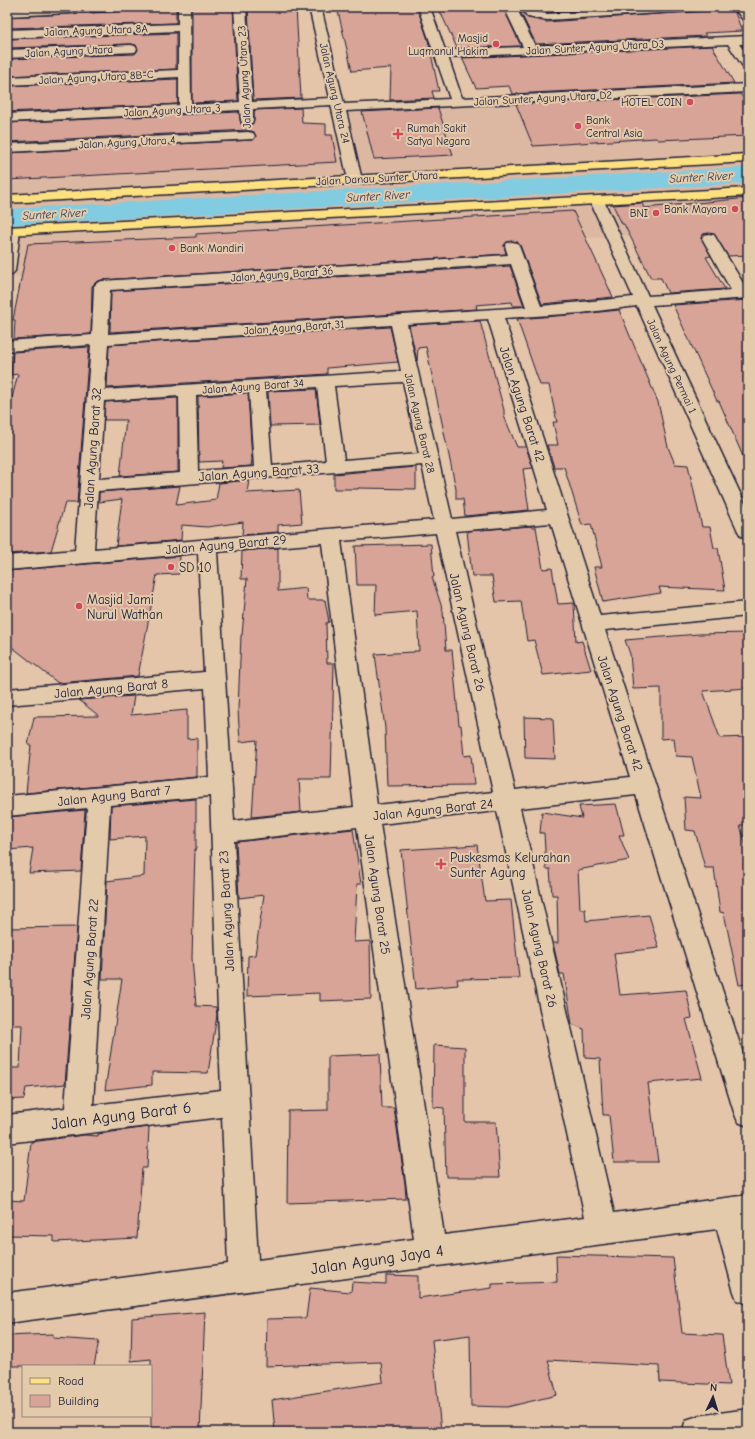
<svg xmlns="http://www.w3.org/2000/svg" width="755" height="1439" viewBox="0 0 755 1439" font-family="'Comic Neue',sans-serif">
<style>
.built{fill:#dcb8a2}
.lines{fill:none;stroke-linecap:round;stroke-linejoin:round}
.river{fill:#81cce0;fill-rule:evenodd}
.building{fill:#d7a497;stroke:#22223b}
.minor-casing{stroke:#22223b;stroke-width:3}
.major-casing{stroke:#22223b;stroke-width:3}
.minor{fill:#e3caab;fill-rule:evenodd}
.major{fill:#fde080;fill-rule:evenodd}
.poi-dot{fill:#d1495b;stroke:#e3caab;stroke-width:1.5}
.labels{text-anchor:middle;stroke-width:4;stroke-linejoin:round;paint-order:stroke}
.far-street-label{font-size:11px;fill:#22223b;stroke:#e3caab}
.far-poi-label{font-size:11px;fill:#22223b;stroke:#e3caab;text-anchor:end}
.far-water-label{font-size:12px;font-style:italic;fill:#303c54;stroke:#e3caab}
.street-label{font-size:13px;fill:#22223b;stroke:#e3caab}
.poi-label{font-size:13px;fill:#22223b;stroke:#e3caab;text-anchor:start}
.near-street-label{font-size:16px;fill:#22223b;stroke:#e3caab}
</style>
<rect width="100%" height="100%" fill="#e4c5a9"/>
<filter id="ink" filterUnits="userSpaceOnUse"><feTurbulence type="fractalNoise" baseFrequency=".025" numOctaves="2"/><feDisplacementMap in="SourceGraphic" scale="8" xChannelSelector="R" yChannelSelector="G"/><feConvolveMatrix kernelMatrix="1 2 1 2 8 2 1 2 1" color-interpolation-filters="sRGB"/></filter>
<g filter="url(#ink)">
<path class="built" d="M748 82V227L7 278V150L337 134 328 103Z"/>
<g class="lines">
<path class="river" d="M748 167V183L7 225V209Z"/>
</g>
<path class="building" d="M194 7H233L238 101 192 103V9H193Z
M248 7H296L301 98 253 100Z
M337 7H417L428 40 439 91H432L434 98 390 100 391 68 352 71Z
M438 7H503L521 46 457 48Z
M518 7 528 18 547 22 713 10H734L742 31 704 33 706 36 536 44Z
M534 7H570L572 11 547 12 537 11Z
M167 9H176V23L7 28V17Z
M176 33V69L7 76V59L135 54 138 50 136 45 131 44 7 48V39Z
M712 46 734 83 512 94 509 86 476 88 462 58Z
M178 79V104L7 112V86Z
M740 94 748 104V136L658 140 656 138 533 146 516 104Z
M301 108 302 123 326 124V135H332L337 162 7 180V153L253 140 256 137 254 132 248 130 7 142V123L239 112 241 124H252L254 120V110Z
M438 108 453 155 374 159 362 112Z
M748 198V255L728 256 714 234H704L701 237 711 256 706 257 725 289 668 293 661 278H651L624 224H622L613 205 642 203 644 208Z
M573 211 613 297 542 304 520 245 517 242 512 241 507 242 504 245 506 254 102 280 96 282 92 286 91 334 14 339 15 320H13L28 244 196 237V234Z
M510 266 524 306H513L512 302 476 305 477 309 110 332 111 291Z
M748 300V468L719 401H717L673 305Z
M619 310 658 402 668 447 675 464 688 465 702 527H710L714 548H718L725 590 659 587 661 593 603 602 594 567H602L591 524 582 525 564 467H554L547 445H558L553 422H557L549 385H540L517 319 581 314Z
M480 321 504 410V416L517 447H526L533 468 523 469 529 510 465 516 463 499H456V489L426 347 418 348 417 361 409 325Z
M390 327 398 362 327 368V374L107 388 109 345Z
M89 347 77 503H65L51 551 7 554V418L18 374 11 375 13 352Z
M316 389 320 425 270 426 268 391Z
M248 393 252 460 251 466 221 468 222 461 199 462 198 396Z
M178 398V472L120 476 126 420H104L105 402Z
M416 467V489L358 488V489H334V474Z
M249 480 247 493 299 490 302 523 278 525V532L242 535 243 522 207 527 182 525 181 540 116 546 122 499 99 502V492L180 486 176 505 216 500 219 483Z
M531 526V527H536L543 569 552 568 558 604 574 603 576 642 582 641 591 670 543 675 534 640 527 641 521 601 496 602 492 576H472L467 531Z
M431 544 434 577H432L443 611 446 650H452L459 725H461L464 756 471 755 474 785 387 786 385 728 375 654 414 652V651H419L417 611 375 615 376 585H357L355 546Z
M278 548V591L306 588 307 600H325L329 622 326 623 327 663H334L331 779H299L301 812 252 817 257 740 240 742 238 710 241 635H242L247 579H241L242 551Z
M180 556 179 574 157 575 138 676 58 683 7 643V571Z
M748 633V688L703 691 720 738 748 737V825H740L748 853V984L739 985 724 913 720 912 714 868H705L695 831 686 830 684 797 701 798 692 757 676 756 674 738 661 739V688L633 689 630 654 625 640 699 634Z
M134 696 131 715 187 710V739L197 738V777L26 793 31 745H28L34 717 99 716 79 700Z
M524 717 553 718 555 759 525 758Z
M196 799V849H195L192 958 196 1006 216 1007 217 1015 208 1073 152 1072V1085L105 1090 122 979H102L107 881 144 876 145 836 110 839 111 806Z
M616 804 624 835H619L629 860 578 870 580 909H585L586 921 649 915 659 948 614 953 620 995 686 990 692 1018 686 1019 702 1078 648 1083 658 1162H614L609 1115H603L600 1059 585 1058 584 1029 572 1024 564 974H560L553 943H558L557 895H552L550 869H546L544 833H540L542 812 582 818 579 806Z
M85 810 81 871 29 873 33 848 7 850V817Z
M353 829 361 884H357L354 942 370 941 371 999 320 1001V993L247 996 248 956 255 955 264 895 239 898 236 842Z
M477 845 485 901 511 900 519 978 457 979 458 985 416 989 401 850Z
M77 927 65 1084 26 1088 24 1099 7 1100V1068H20L22 1025H7V928Z
M434 1045 465 1047V1122H496L500 1177H446L444 1108 433 1107Z
M380 1054 382 1108H394L405 1184 406 1199 287 1203 288 1111 328 1110V1056Z
M149 1127 147 1168H142L137 1238 54 1242V1236L7 1235V1200L24 1201 31 1142 84 1135 98 1136V1134Z
M556 1255 673 1258 682 1333 722 1335 729 1385 660 1382 659 1366 548 1360 557 1395 507 1407 471 1406 470 1335 432 1340 441 1432H275L272 1400 383 1382 381 1362 266 1366 267 1319 306 1318 310 1288 351 1292 352 1282 386 1284V1275L418 1276V1298L492 1288V1284L557 1282Z
M205 1312 200 1432H151V1359L131 1361 132 1318Z
M53 1334V1338L99 1341 94 1366H7V1336Z"/>
<g class="lines">
<defs>
<path id="minor" d="M60 7H135L133 9 129 10 7 16V10Z
M178 7H190L191 105 240 102 234 7H246L252 102 330 98 309 7H321L344 104 450 99 418 7H430L445 50 523 47 504 7H516L535 46 748 36V44H739L748 56V69L744 68 728 44 448 57 462 98 748 84V92L346 111 362 180 360 183 355 184 350 183 348 180 331 105 253 109V120L252 123H242L241 120 240 110 7 122V114L179 105V77L7 85V77L178 70V31L7 38V30L178 24Z
M520 7H532L536 12 547 14 653 7H714L712 9 708 10 547 20 528 17Z
M733 7H745L748 11V22L744 21Z
M131 45 135 46 137 49 135 52 7 58V50Z
M248 132 253 133 255 136 253 139 7 152V144Z
M597 197 602 198 604 201 648 296 731 290 702 238 704 235 709 234 714 235 746 288H748V298L652 305 748 510V538L741 536 738 531 637 306 581 313 504 318 600 616 748 602V616L605 630 748 1069V1126L738 1122 734 1112 636 795 520 808 614 1213 748 1195V1225H745L748 1235V1304L737 1300 733 1289 717 1229 7 1323V1293L228 1264 222 1117 7 1143V1115L65 1108 87 808 7 816V796L209 777 205 688 7 705V689L204 672 198 553 7 570V556L75 550 91 345 7 351V341L92 335 94 286 97 283 102 281 508 255 505 246 507 243 512 242 517 243 519 246 541 306 633 297 590 201 592 198ZM511 264 526 307 108 334 110 290ZM488 319 547 510 452 519 407 324ZM391 325 401 371 105 390 108 344ZM403 382 419 454 344 460 334 386ZM317 387 326 461 272 466 266 390ZM249 391 254 467 198 471 196 395ZM179 396 180 473 99 479 104 401ZM422 465 434 520 94 549 98 491ZM551 523 630 777 515 790 455 531ZM436 533 493 792 377 805 341 541ZM322 543 354 807 234 821 217 552ZM210 796 221 1090 93 1105 110 805ZM497 811 585 1217 444 1235 380 824ZM357 827 414 1239 258 1260 234 841Z
M13 227 18 228 20 231 15 271 12 274 7 276V229Z
M748 1409V1432H682L686 1420 698 1416Z"/>
<path id="major" d="M748 154V162L7 203V195Z
M748 188V196L7 235V227Z"/>
</defs>
<use href="#minor" class="minor-casing"/>
<use href="#major" class="major-casing"/>
<use href="#minor" class="minor"/>
<use href="#major" class="major"/>
</g>
</g>
<g class="poi-dot">
<circle cx="496" cy="44" r="4"/>
<circle cx="690" cy="102" r="4"/>
<circle cx="578" cy="126" r="4"/>
<path d="M396 128h4v4h4v4h-4v4h-4v-4h-4v-4h4z"/>
<circle cx="735" cy="209" r="4"/>
<circle cx="656" cy="213" r="4"/>
<circle cx="172" cy="248" r="4"/>
<circle cx="171" cy="567" r="4"/>
<circle cx="79" cy="606" r="4"/>
<path d="M439 858h4v4h4v4h-4v4h-4v-4h-4v-4h4z"/>
</g>
<g class="labels">
<g class="far-street-label">
<text transform="translate(96 30) rotate(-2)" y="4">Jalan Agung Utara 8A</text>
<text transform="translate(595 47) rotate(-3)" y="4">Jalan Sunter Agung Utara D3</text>
<text transform="translate(69 51) rotate(-3)" y="4">Jalan Agung Utara</text>
<text transform="translate(96 77) rotate(-3)" y="4">Jalan Agung Utara 8B-C</text>
<text transform="translate(244 77) rotate(-93)" y="4">Jalan Agung Utara 23</text>
<text transform="translate(335 93) rotate(77)" y="4">Jalan Agung Utara 24</text>
<text transform="translate(543 98) rotate(-3)" y="4">Jalan Sunter Agung Utara D2</text>
<text transform="translate(172 110) rotate(-3)" y="4">Jalan Agung Utara 3</text>
<text transform="translate(127 142) rotate(-3)" y="4">Jalan Agung Utara 4</text>
<text transform="translate(377 178) rotate(-3)" y="4">Jalan Danau Sunter Utara</text>
<text transform="translate(282 274) rotate(-4)" y="4">Jalan Agung Barat 36</text>
<text transform="translate(294 327) rotate(-4)" y="4">Jalan Agung Barat 31</text>
<text transform="translate(672 366) rotate(65)" y="4">Jalan Agung Permai 1</text>
<text transform="translate(253 386) rotate(-4)" y="4">Jalan Agung Barat 34</text>
<text transform="translate(420 423) rotate(77)" y="4">Jalan Agung Barat 28</text>
</g>
<g class="far-poi-label">
<text x="488" y="42">Masjid<tspan x="488" dy="13">Luqmanul Hakim</tspan></text>
<text x="682" y="106">HOTEL COIN</text>
<text x="586" y="124" text-anchor="start">Bank<tspan x="586" dy="13">Central Asia</tspan></text>
<text x="407" y="132" text-anchor="start">Rumah Sakit<tspan x="407" dy="13">Satya Negara</tspan></text>
<text x="727" y="213">Bank Mayora</text>
<text x="648" y="217">BNI</text>
<text x="180" y="252" text-anchor="start">Bank Mandiri</text>
</g>
<g class="far-water-label">
<text transform="translate(701 177) rotate(-3)" y="4">Sunter River</text>
<text transform="translate(378 196) rotate(-3)" y="4">Sunter River</text>
<text transform="translate(54 214) rotate(-3)" y="4">Sunter River</text>
</g>
<g class="street-label">
<text transform="translate(523 404) rotate(72)" y="5">Jalan Agung Barat 42</text>
<text transform="translate(92 448) rotate(-86)" y="5">Jalan Agung Barat 32</text>
<text transform="translate(259 472) rotate(-4)" y="5">Jalan Agung Barat 33</text>
<text transform="translate(226 544) rotate(-5)" y="5">Jalan Agung Barat 29</text>
<text transform="translate(468 632) rotate(77)" y="5">Jalan Agung Barat 26</text>
<text transform="translate(111 688) rotate(-5)" y="5">Jalan Agung Barat 8</text>
<text transform="translate(621 713) rotate(72)" y="5">Jalan Agung Barat 42</text>
<text transform="translate(114 795) rotate(-6)" y="5">Jalan Agung Barat 7</text>
<text transform="translate(433 809) rotate(-6)" y="5">Jalan Agung Barat 24</text>
<text transform="translate(378 894) rotate(82)" y="5">Jalan Agung Barat 25</text>
<text transform="translate(226 911) rotate(-93)" y="5">Jalan Agung Barat 23</text>
<text transform="translate(540 948) rotate(77)" y="5">Jalan Agung Barat 26</text>
<text transform="translate(89 959) rotate(-86)" y="5">Jalan Agung Barat 22</text>
</g>
<g class="poi-label">
<text x="179" y="572">SD 10</text>
<text x="87" y="604">Masjid Jami<tspan x="87" dy="15">Nurul Wathan</tspan></text>
<text x="450" y="862">Puskesmas Kelurahan<tspan x="450" dy="15">Sunter Agung</tspan></text>
</g>
<g class="near-street-label">
<text transform="translate(121 1115) rotate(-7)" y="6">Jalan Agung Barat 6</text>
<text transform="translate(377 1259) rotate(-8)" y="6">Jalan Agung Jaya 4</text>
</g>
</g>
<rect width="755" height="1439" fill="none" stroke="#e3caab" stroke-width="24"/>
<rect x="12" y="12" width="731" height="1415" fill="none" stroke="#22223b" stroke-width="1.5" filter="url(#ink)"/>
<rect x="22" y="1365" width="130" height="52" fill="#e3caab" stroke="#96877e"/>
<rect x="30" y="1378" width="20" height="6" fill="#fde080" stroke="#96877e"/>
<text x="58" y="1385" font-size="12" fill="#22223b">Road</text>
<rect x="30" y="1395" width="20" height="12" fill="#d7a497" stroke="#96877e"/>
<text x="58" y="1405" font-size="12" fill="#22223b">Building</text>
<g transform="translate(713 1397) rotate(4)" stroke="#e3caab" stroke-width="3" paint-order="stroke">
<path d="M0-3L7 15L0 10L-7 15Z" fill="#22223b"/>
<text y="-6" font-size="11" font-weight="bold" text-anchor="middle" fill="#22223b">N</text>
</g>
</svg>
